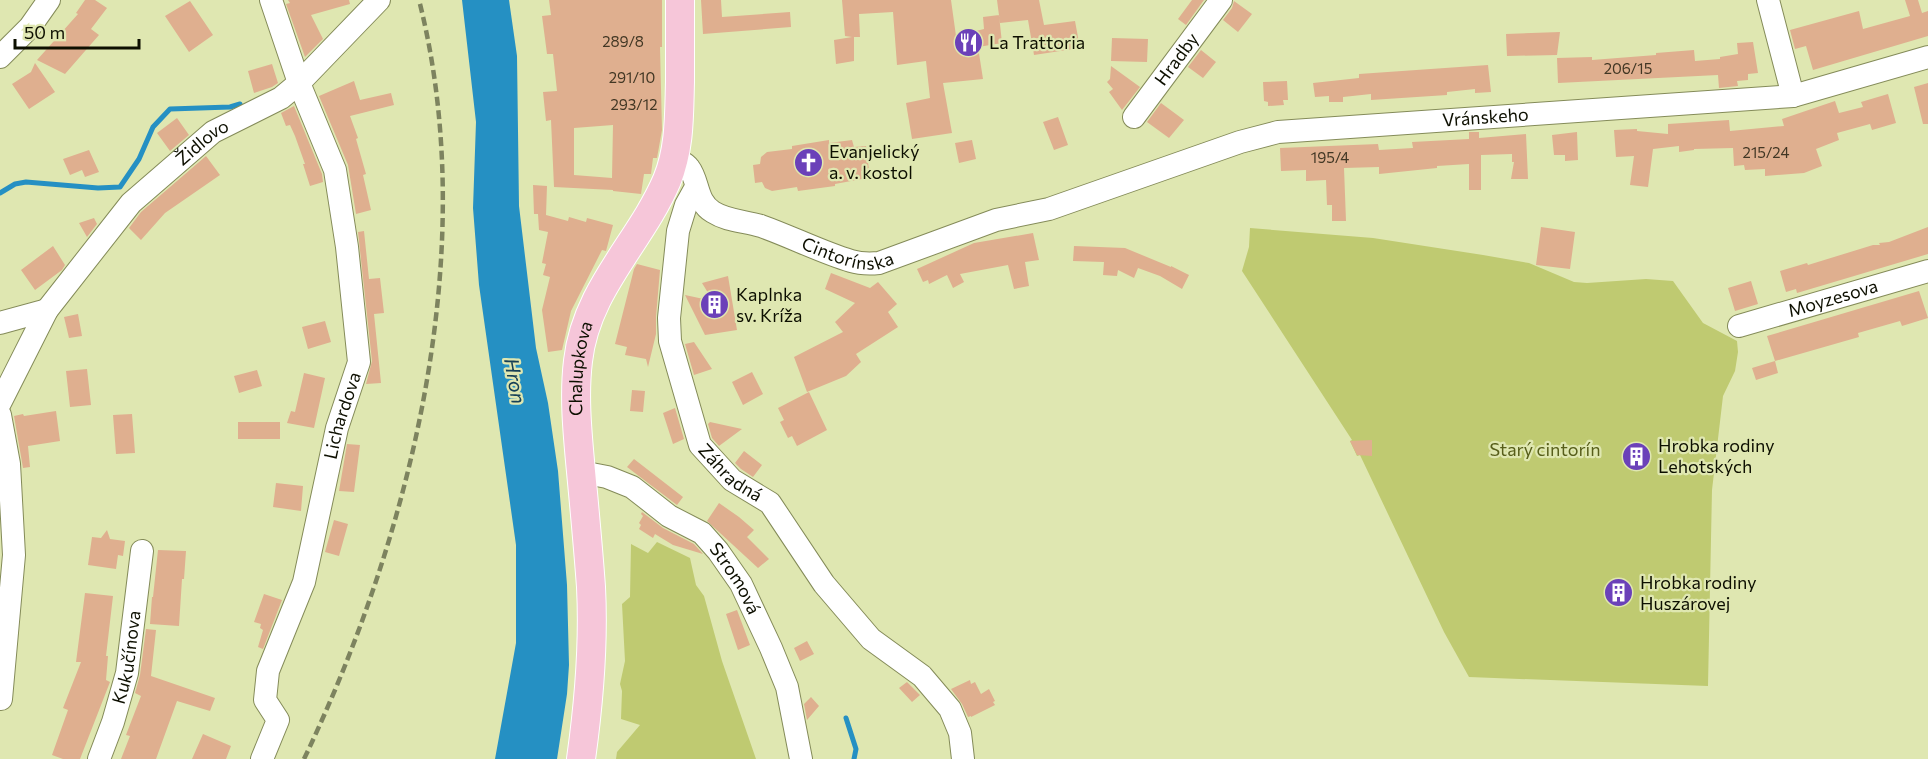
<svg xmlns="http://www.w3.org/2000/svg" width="1928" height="759" viewBox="0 0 1928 759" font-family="Commissioner,sans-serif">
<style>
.green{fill:#bfca71}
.water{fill:#2590c3}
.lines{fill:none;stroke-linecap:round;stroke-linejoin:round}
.stream{stroke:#2590c3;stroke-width:5}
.building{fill:#dfaf8f;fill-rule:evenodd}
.minor-casing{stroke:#848b59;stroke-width:24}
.major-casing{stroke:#fff;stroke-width:30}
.minor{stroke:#fff;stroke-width:22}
.major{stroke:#f6c6d9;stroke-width:28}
.rail{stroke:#7d835f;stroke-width:4.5;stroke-dasharray:9 4.5;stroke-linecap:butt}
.labels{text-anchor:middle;stroke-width:4.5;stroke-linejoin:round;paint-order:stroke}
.number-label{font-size:15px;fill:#423724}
.poi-label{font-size:18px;fill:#0d0f00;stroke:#dfe7b1;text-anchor:start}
.street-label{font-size:18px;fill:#0d0f00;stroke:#dfe7b1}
.park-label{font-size:18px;fill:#575e1a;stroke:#dfe7b1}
.water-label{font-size:20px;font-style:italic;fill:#164056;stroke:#dfe7b1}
</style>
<rect width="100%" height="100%" fill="#dfe7b1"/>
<path class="green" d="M1250 228 1373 238 1483 255 1529 263 1574 282 1587 283 1646 279 1673 281 1703 323 1737 341 1738 352 1735 371 1723 396 1712 490 1708 686 1469 677 1444 632 1360 455 1357 456 1350 441 1352 440 1242 271 1249 247Z
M657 542 690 558 696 585 704 596 722 661 756 759H616L617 752 640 725 621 719 622 691 620 684 625 661 622 604 630 597 631 544 648 553Z"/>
<path class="water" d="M462 0H509L517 56 519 206 536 348 548 403 558 471 567 585 569 665 567 694 557 759H495L516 643V545L479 285 473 208 476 122Z"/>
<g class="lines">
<path class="stream" d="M0 193 15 184 26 182 98 188 120 187 139 159 153 127 170 109 230 107 240 104
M846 718 856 749 854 759"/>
</g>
<path class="building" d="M85 0H95L107 8 91 29 99 35 65 74 37 60 78 14 76 13Z
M288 0H349L350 4 311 15 323 39 305 57 286 4 290 3Z
M549 0H662V47H660L662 130 657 158H653L651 174H644L641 194 613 191V190L554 187 551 120 546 121 543 92 557 91 553 54H547L542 16 551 15ZM613 125 612 178 574 175V128Z
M701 0H721L722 17 790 12 791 27 703 34Z
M842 0H951L956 36 984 29 983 17 999 15 1002 43 978 47 983 79 943 83 952 133 912 139 906 103 930 98 926 61 897 65 893 12 859 14 860 37H854V61L836 64 834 40 852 37 845 36Z
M997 0H1039L1044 25 1075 21 1080 48 1034 55 1028 20 1000 23Z
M1192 0H1204L1186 25 1178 19Z
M1905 0H1918L1922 13 1928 11V36L1813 70 1806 46 1795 49 1790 30 1859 11 1863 29 1910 16Z
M190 1 213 35 189 52 165 16Z
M1234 1 1252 14 1238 32 1223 20 1232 8Z
M1560 32 1557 55 1507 56 1506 34Z
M1112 38 1148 39 1147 62 1111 61Z
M1753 42 1758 73 1748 74V80L1737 81 1738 86 1719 88 1718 75 1558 83 1557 58 1592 57V60L1656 55V53L1694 50 1695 61 1720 59V57L1738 54 1737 43Z
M1201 50 1216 62 1203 78 1188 67Z
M35 63 55 92 29 109 12 84 31 72Z
M272 64 278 83 272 87 254 93 248 71Z
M1488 65 1491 92 1475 93V89L1447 92V95L1371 100V94L1343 97V102H1329V96L1315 97 1313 83 1359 78V74Z
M1111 66 1140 87 1122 110 1109 92 1113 89 1107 82 1110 79Z
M354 81 360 100 391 93 394 105 350 116 358 138 356 139 366 174 363 175 371 210 356 214 348 165 319 96Z
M1287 81 1288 100H1283L1284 105 1268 106V102L1264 101 1263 82Z
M1928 83V124H1923L1914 87Z
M1888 94 1896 123 1872 130 1870 124 1837 133 1839 140 1816 149 1822 166 1804 173 1765 176V169L1745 170 1744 165 1734 166 1733 148 1694 149V150L1679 152V146L1653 149 1648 187 1630 185 1634 156 1616 157 1614 130 1637 129V131L1668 134V124L1729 120 1730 131 1784 126 1782 119 1835 101 1839 113 1863 107 1861 102Z
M1161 103 1184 120 1169 138 1147 122Z
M294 106 322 174 323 182 310 186 303 164H305L295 136 290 125 286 126 281 113Z
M1058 117 1068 145 1054 150 1043 122Z
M177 118 189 135 170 151 157 133Z
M1469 132H1479V138L1526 134 1528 179H1511L1514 162H1512V154L1481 155V190H1469V164L1437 166V168L1379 174V167L1344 168 1346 221H1332V205H1327L1326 180 1306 181V170L1281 171 1280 148 1378 144 1379 150 1413 148 1412 142 1469 139Z
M1577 132 1578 160 1565 161V155H1554L1552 135Z
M829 140V143L852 140 854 147 866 146 869 170 861 171 862 179 835 184V186L798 191 797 187 772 191 765 188 762 182 755 183 753 165 760 164 761 157 767 152 792 149V146Z
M972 140 976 159 959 163 955 143Z
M89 150 99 172 85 177 82 170 70 175 63 159Z
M206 156 220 175 165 213 141 240 129 228 141 212Z
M533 185 547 186 546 215 568 221 569 217 586 222 587 218 613 225 606 251 602 250 571 311 562 350 548 352 542 310 550 277 543 275 546 264 542 263 548 232 539 230 538 214H534Z
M94 218 97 224 87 237 79 223Z
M1541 227 1575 232 1570 269 1536 265Z
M1928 227V254L1797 293 1796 289 1786 292 1780 271 1807 263 1808 265 1873 245H1880L1879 243 1889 242Z
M364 231 369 279 380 278 384 313 374 314 381 383 366 384 372 361 358 232Z
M1033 233 1039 260 1025 262 1029 286 1014 289 1008 265 960 274 964 282 953 288 947 275 929 284 928 280 923 282 917 269 974 243Z
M53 246 65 265 62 270 35 290 21 270Z
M1074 246 1125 248 1171 267V266L1189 275 1182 289 1160 276 1138 268 1134 278 1118 270 1117 276 1103 275 1104 262 1073 261Z
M637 264 660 270 656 317V334L648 367 646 359 625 355 627 347 615 344 634 269Z
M831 273 870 288 878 282 897 304 888 312 898 327 856 354 861 362 846 376 807 392 794 357 843 332 835 322 855 303 825 289Z
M728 276 737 330 705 335 685 295 713 301 702 283Z
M1751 281 1758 304 1735 311 1728 288Z
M1919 291 1928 318 1902 326 1900 321 1858 333 1859 337 1775 361 1767 336Z
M78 314 82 336 69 338 64 317Z
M325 321 331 342 308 349 302 327Z
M694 342 712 369 694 375 685 344Z
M1775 361 1778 373 1756 380 1752 368Z
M87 369 91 405 70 407 66 371Z
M257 370 262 386 239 393 234 376Z
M752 372 763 394 743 405 732 382Z
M304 373 325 378 314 428 287 423 291 411 295 412Z
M632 390 645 391 643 412 630 411Z
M809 392 827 430 797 446 792 436 788 438 780 422 784 420 778 408Z
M675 408 684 439 673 444 663 413Z
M56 411 60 441 28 446 30 467 23 468 14 416 23 414 24 416Z
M132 414 135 453 116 454 113 415Z
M238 422H280V439H238Z
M710 422 742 429 719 446 712 438 708 424Z
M1372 440V456L1357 455 1350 441Z
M1641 443V447L1647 448 1648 460 1644 461 1645 464H1628L1627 444Z
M347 444 360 445 354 492 339 491Z
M744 451 762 465 753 477 741 469 735 463Z
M634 459 683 497 677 505 627 467Z
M276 483 303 486 301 511 273 507Z
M719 503 739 517 754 530 747 537 769 559 758 568 707 521Z
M642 512 663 528 694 544 703 554 673 545 655 534 653 538 639 529 641 525 639 523 643 516 641 514Z
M334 520 348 524 339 556 325 552Z
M107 530 110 539 125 541 123 556 118 555 116 569 88 565 92 537 101 538Z
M158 550 186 551 184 579H182L179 626 150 624 152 597H153Z
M1611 580 1629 581 1628 601 1610 600Z
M85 593 113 596 106 656H108L106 680 110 682 80 759H63L52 755 68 710 63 708 81 662H76Z
M264 594 282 600 263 649 258 647 263 630 260 628 261 624 254 622Z
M737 610 750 645 738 650 726 614Z
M146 629 156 630 151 676 215 698 210 711 177 701 156 759H121L130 736 126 735 141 696 135 693 140 675Z
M807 641 814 654 800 661 794 648Z
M970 680 971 684 975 682 981 694 989 689 995 701 993 702 995 705 971 717V716L968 717 962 704 951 689Z
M907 682 920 695 912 702 899 688Z
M811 697 819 706 807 720 804 704Z
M203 734 231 746 226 759H192Z"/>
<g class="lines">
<defs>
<g id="minor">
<path d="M1768 0 1793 96"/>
<path d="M0 57 30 27 49 0"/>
<path id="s1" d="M1134 117 1221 0"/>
<path id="s2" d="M674 158C680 161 686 163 689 168 699 181 696 202 713 212 727 221 745 221 761 226 792 237 821 252 851 261 861 264 869 264 879 263L996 220 1049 209 1240 142 1278 132 1793 96 1928 57"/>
<path id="s3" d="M696 187 686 205 678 231 669 318 670 341 700 445 732 480 770 503 824 584 871 639 922 676 950 709 960 733 963 759"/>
<path d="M0 323 47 310"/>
<path id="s4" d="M1739 326 1928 271"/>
<path id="s5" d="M0 403 47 310 131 203 213 132 281 98 299 83 379 0"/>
<path d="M0 415 9 464 14 555 1 699"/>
<path id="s6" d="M581 472 607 477 632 487 669 516 702 533 718 551 741 584 771 648 787 687 801 759"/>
<path id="s7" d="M99 759 113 722 127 673 142 551"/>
<path id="s8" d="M262 759 278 720 265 700 268 671 304 582 337 428 359 362 347 247 335 170 299 83 271 0"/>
</g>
<g id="major">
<path id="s9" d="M581 759C589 702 594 645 591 587 588 545 584 503 580 461 577 428 574 394 578 361 586 289 640 243 667 180 680 148 679 115 680 82 680 54 680 27 680 0"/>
</g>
</defs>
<use href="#minor" class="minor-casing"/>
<use href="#major" class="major-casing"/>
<use href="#minor" class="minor"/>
<use href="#major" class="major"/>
<path class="rail" d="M304 759C412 533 482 248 419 0"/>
</g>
<defs>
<symbol id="restaurant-disc" viewBox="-11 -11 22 22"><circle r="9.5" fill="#6b41b9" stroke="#dfe7b1"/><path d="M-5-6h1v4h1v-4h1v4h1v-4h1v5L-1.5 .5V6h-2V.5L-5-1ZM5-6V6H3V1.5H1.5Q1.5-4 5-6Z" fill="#fff"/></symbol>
<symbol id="church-disc" viewBox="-11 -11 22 22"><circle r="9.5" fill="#6b41b9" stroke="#dfe7b1"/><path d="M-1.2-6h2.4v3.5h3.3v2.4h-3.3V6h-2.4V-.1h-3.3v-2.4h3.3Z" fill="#fff"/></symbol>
<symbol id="building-disc" viewBox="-11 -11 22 22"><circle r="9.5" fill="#6b41b9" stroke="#dfe7b1"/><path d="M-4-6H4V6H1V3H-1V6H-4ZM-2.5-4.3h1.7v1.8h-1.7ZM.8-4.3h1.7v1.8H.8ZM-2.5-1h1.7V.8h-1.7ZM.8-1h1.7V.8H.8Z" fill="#fff"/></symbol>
</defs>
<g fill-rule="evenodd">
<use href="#restaurant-disc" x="952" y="26" width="33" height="33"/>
<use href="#church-disc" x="792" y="146" width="33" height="33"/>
<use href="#building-disc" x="698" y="288" width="33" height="33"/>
<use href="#building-disc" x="1620" y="440" width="33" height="33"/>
<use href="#building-disc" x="1602" y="576" width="33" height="33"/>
</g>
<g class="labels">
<g class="number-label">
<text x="623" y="47">289/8</text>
<text x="1628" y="74">206/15</text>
<text x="632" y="83">291/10</text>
<text x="634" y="110">293/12</text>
<text x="1766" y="158">215/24</text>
<text x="1330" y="163">195/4</text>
</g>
<g class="poi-label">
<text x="989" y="49">La Trattoria</text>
<text x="829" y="158">Evanjelický<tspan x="829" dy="21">a. v. kostol</tspan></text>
<text x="736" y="301">Kaplnka<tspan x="736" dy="21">sv. Kríža</tspan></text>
<text x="1658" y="452">Hrobka rodiny<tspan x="1658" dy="21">Lehotských</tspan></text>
<text x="1640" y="589">Hrobka rodiny<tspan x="1640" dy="21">Huszárovej</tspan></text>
</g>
<g class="street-label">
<text dy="6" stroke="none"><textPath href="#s1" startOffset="72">Hradby</textPath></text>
<text dy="6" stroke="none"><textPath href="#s2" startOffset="873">Vránskeho</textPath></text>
<text dy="6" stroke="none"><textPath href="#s5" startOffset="334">Židlovo</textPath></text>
<text dy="6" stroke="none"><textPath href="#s2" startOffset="212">Cintorínska</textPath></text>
<text dy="6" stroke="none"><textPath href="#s4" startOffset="98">Moyzesova</textPath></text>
<text dy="6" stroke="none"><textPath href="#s9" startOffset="392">Chalupkova</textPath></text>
<text dy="6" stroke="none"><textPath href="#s8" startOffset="362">Lichardova</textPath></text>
<text dy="6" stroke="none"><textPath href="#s3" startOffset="308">Záhradná</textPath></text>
<text dy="6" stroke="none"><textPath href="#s6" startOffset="194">Stromová</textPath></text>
<text dy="6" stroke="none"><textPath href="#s7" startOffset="106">Kukučínova</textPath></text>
</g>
<g class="park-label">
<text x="1545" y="456">Starý cintorín</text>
</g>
<g class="water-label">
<text transform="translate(515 381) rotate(80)" y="7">Hron</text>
</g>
</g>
<path d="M15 39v9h124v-9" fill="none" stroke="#0d0f00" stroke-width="3"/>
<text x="24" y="39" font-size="18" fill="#0d0f00" stroke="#dfe7b1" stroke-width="4.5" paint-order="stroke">50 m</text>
</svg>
